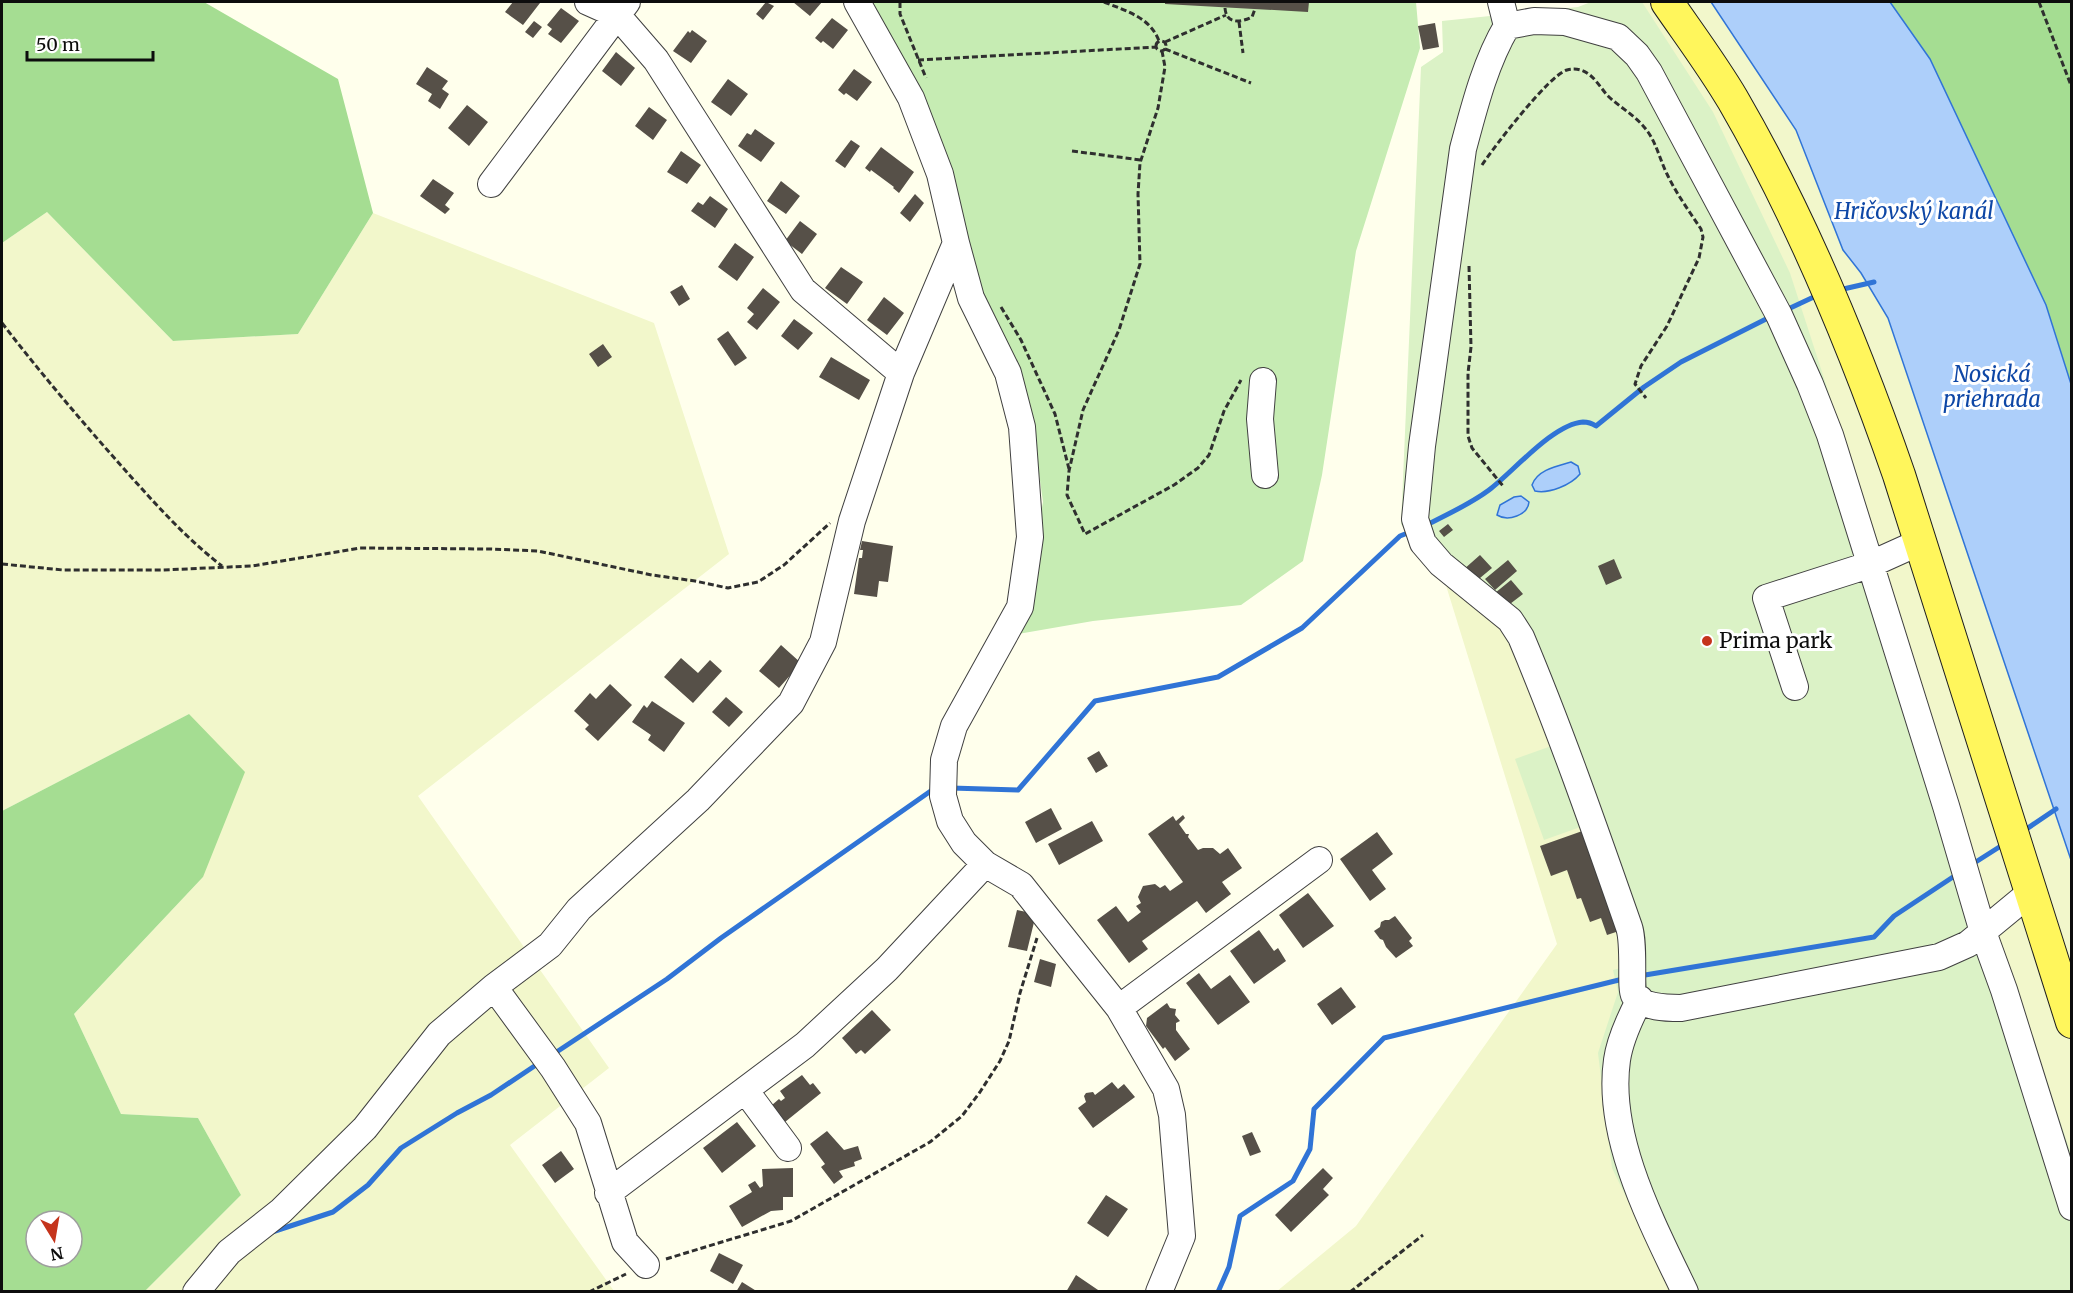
<svg xmlns="http://www.w3.org/2000/svg" width="2073" height="1293" viewBox="0 0 2073 1293" font-family="Merriweather,serif">
<style>
.farmland{fill:#f2f7cb}
.green{fill:#c6ecb3}
.forest{fill:#a5dd92;fill-rule:evenodd}
.pitch{fill:#dbf2c6}
.water{fill:#adcffa;stroke:#3074d6;stroke-width:1.5}
.lines{fill:none;stroke-linecap:round;stroke-linejoin:round}
.stream{stroke:#3074d6;stroke-width:5}
.building{fill:#565048}
.minor-casing{stroke:#404040;stroke-width:28}
.major-casing{stroke:#1e1e1e;stroke-width:34}
.path{stroke:#2f2f2f;stroke-width:3;stroke-dasharray:6 3;stroke-linecap:butt}
.minor{stroke:#fff;stroke-width:26}
.major{stroke:#fff65c;stroke-width:32}
.poi-dot{fill:#c5341c;stroke:#fff;stroke-width:2}
.labels{text-anchor:middle;stroke-width:6;stroke-linejoin:round;paint-order:stroke}
.poi-label{font-size:21px;fill:#0d0d0d;stroke:#fff;text-anchor:start}
.water-label{font-size:22px;font-style:italic;fill:#0e47a6;stroke:#fff}
</style>
<rect width="100%" height="100%" fill="#ffffec"/>
<path class="farmland" d="M1628 2H1711L1796 130 1843 250 1861 273 1888 318 2071 860V1291L1276 1292 1356 1226 1557 944 1431 537Z
M47 212 173 341 298 334 373 213 654 323 729 554 418 796 609 1068 510 1145 614 1291H145L241 1195 198 1118 121 1114 74 1014 203 877 189 714 2 811V243Z"/>
<path class="green" d="M867 2H1416L1420 48 1356 251 1322 475 1303 561 1241 605 1093 621 1018 634 1043 502 1031 416 977 292Z"/>
<path class="forest" d="M2 2H204L338 79 373 213 298 334 173 341 47 212 2 243Z
M1890 2H2071V384L2046 305 1930 59Z
M189 714 245 772 203 877 74 1014 121 1114 198 1118 241 1195 145 1291H2V811ZM36 1221H72V1257H36Z"/>
<path class="pitch" d="M1591 2H1642L1713 112 1790 273 1866 508 1985 894 2071 1154V1291H1672L1612 1168 1598 1053 1618 992 1613 970 1625 967 1626 930 1518 659 1496 623 1422 557 1401 524 1421 67 1443 52 1442 21 1578 7Z
M1557 744 1586 825 1544 840 1515 759Z"/>
<path class="water" d="M1711 2H1890L1930 59 2046 305 2071 384V860L1888 318 1861 273 1843 250 1796 130Z
M1571 462 1578 466 1580 474C1571 485 1549 494 1535 491L1532 485C1537 470 1557 466 1571 462Z
M1521 496 1529 502C1528 515 1508 522 1497 515L1500 505 1514 497Z"/>
<g class="lines">
<path class="stream" d="M1839 290 1874 282
M1786 310 1818 295
M1424 526C1446 515 1469 505 1489 490 1513 472 1553 424 1583 422 1587 422 1593 424 1596 426L1644 387 1681 362 1772 316
M951 788 1018 790 1095 701 1218 677 1302 628 1400 536 1405 534
M2022 832 2056 809
M1971 865 2004 844
M1639 976 1874 937 1894 916 1959 873
M552 1055 667 979 721 938 935 788
M272 1232 333 1212 368 1185 401 1148 457 1113 491 1095 539 1063
M1218 1292 1229 1267 1240 1216 1293 1181 1310 1149 1314 1109 1384 1038 1627 978"/>
</g>
<path class="building" d="M513 2H538L540 3 523 25 505 12Z
M766 2 774 6 763 20 756 14Z
M793 2H822L810 16Z
M1165 2H1309L1308 12 1165 4Z
M561 8 579 21 561 43 548 34 552 29 547 25Z
M832 18 848 30 833 49 823 41 821 43 815 38Z
M534 21 542 27 533 38 525 32Z
M1435 23 1439 47 1423 50 1418 26Z
M692 30 707 41 691 63 673 51 688 31 690 33Z
M616 52 635 68 621 86 602 71Z
M427 67 448 81 442 89 449 94 440 109 428 101 432 94 416 84Z
M854 69 872 82 857 101 846 93 844 95 838 90Z
M728 79 748 94 731 116 711 102Z
M467 105 488 122 469 146 448 128Z
M649 107 667 120 653 140 635 126Z
M755 129 775 143 761 162 738 146 747 133 751 135Z
M851 140 860 146 845 168 835 161Z
M881 147 914 172 899 193 893 188 894 187 871 170 870 172 865 168Z
M681 151 701 165 687 184 667 172Z
M433 179 454 193 445 205 450 209 445 214 420 196Z
M781 181 800 196 786 214 767 201Z
M915 194 924 203 910 222 900 213Z
M710 196 728 209 715 228 691 211 698 202 703 205Z
M800 221 817 234 802 254 785 241Z
M735 243 754 257 737 281 718 267Z
M841 267 863 282 847 304 825 288Z
M682 285 690 299 679 306 670 292Z
M763 288 780 302 757 330 747 322 754 314 747 308Z
M884 297 904 313 887 335 867 320Z
M794 319 813 333 798 350 781 336Z
M728 331 747 358 735 366 717 339Z
M603 344 612 357 598 367 589 354Z
M831 357 870 380 859 400 819 377Z
M1448 524 1453 530 1444 537 1439 531Z
M862 541 893 546 888 582 879 581 877 597 854 594 859 558H862L863 550H860Z
M1480 555 1492 568 1474 583 1463 570Z
M1614 559 1622 578 1606 585 1598 566Z
M1508 560 1517 571 1495 590 1485 579Z
M1511 580 1523 594 1506 607 1495 593Z
M781 645 801 663 779 688 759 671Z
M681 658 698 673 710 660 722 671 693 703 664 677Z
M610 684 632 705 598 741 585 729 589 725 574 711 590 693 596 699Z
M726 697 743 712 729 727 712 712Z
M652 701 685 723 664 752 648 740 651 735 632 722 644 705 647 708Z
M1099 751 1108 766 1096 773 1087 758Z
M1051 808 1062 829 1036 843 1025 822Z
M1183 815 1185 818 1179 824 1186 834H1189L1188 837 1198 850 1203 848H1213L1220 854 1228 848 1242 868 1222 882 1231 894 1206 913 1197 901 1142 941 1148 949 1129 963 1097 920 1116 906 1128 922 1141 912 1136 906 1141 903 1138 897 1143 886 1155 884 1160 888 1165 885 1170 891 1183 882 1148 834 1173 816 1176 821Z
M1092 821 1103 841 1059 865 1048 844Z
M1588 829 1622 930 1607 935 1601 918 1590 922 1581 898 1577 899 1567 870 1551 876 1540 846Z
M1377 832 1393 854 1372 870 1386 889 1370 901 1340 859Z
M1308 893 1334 926 1303 948 1279 915Z
M1017 910 1036 914 1027 951 1008 947Z
M1395 916 1412 938 1409 941 1413 946 1396 958 1386 947 1383 940 1380 939 1374 931 1380 927 1381 922 1385 920H1389Z
M1259 930 1274 951 1278 948 1286 961 1254 984 1230 951Z
M1040 959 1056 964 1051 987 1034 982Z
M1199 973 1211 989 1230 975 1250 1002 1218 1025 1186 983Z
M1341 987 1356 1007 1332 1025 1317 1004Z
M1167 1003 1170 1008 1176 1009 1175 1015 1180 1021 1176 1023V1030L1190 1049 1175 1061 1165 1047 1163 1049 1146 1026 1147 1018Z
M872 1010 891 1030 865 1054 861 1050 856 1054 842 1038Z
M802 1075 810 1085 813 1083 821 1093 785 1122 772 1105 779 1099 781 1101 785 1098 780 1091Z
M1112 1082 1118 1089 1124 1084 1135 1097 1093 1128 1078 1108 1086 1102 1084 1096 1086 1093 1093 1092 1095 1095Z
M737 1122 756 1146 722 1173 703 1148Z
M827 1131 844 1150 858 1146 862 1159 854 1162 855 1166 839 1171 843 1177 834 1184 821 1167 825 1164 810 1144Z
M1252 1132 1261 1152 1250 1156 1242 1136Z
M561 1151 574 1169 555 1183 542 1165Z
M793 1168V1197H783V1210L771 1211 742 1227 729 1206 752 1192 748 1185 755 1181 760 1188 763 1186 762 1169Z
M1323 1168 1333 1178 1323 1189 1329 1195 1291 1232 1275 1215Z
M1106 1195 1128 1209 1108 1237 1087 1223Z
M719 1253 743 1265 733 1284 710 1271Z
M1076 1275 1101 1292H1066Z
M742 1282 758 1292H736Z"/>
<g class="lines">
<defs>
<path id="minor" d="M588 2 617 15 656 60 803 290 901 373
M1501 2 1507 26 1534 21 1565 22 1618 37 1637 55 1649 72 1779 315 1810 384 1830 435 1946 806 1983 932 2004 990 2072 1207
M1507 26C1485 63 1474 108 1463 149L1422 446 1415 519 1423 543 1441 564 1510 620 1521 637C1561 732 1595 830 1629 927 1635 944 1630 988 1634 995 1643 1008 1668 1008 1681 1008L1939 957 1968 944 2031 892
M491 184 627 2
M956 243 971 298 1008 373 1022 427 1030 537 1020 607 954 726 944 760 943 796 950 821 964 843 985 864 1021 885 1044 914 1119 1008 1166 1089 1172 1115 1182 1236 1159 1292
M1263 381 1260 419 1265 475
M1795 687 1766 598 1869 565 1920 542
M494 987 553 1068 588 1123 625 1242 646 1265
M1640 999C1630 1018 1620 1039 1617 1060 1606 1137 1652 1223 1685 1292
M1119 1008 1319 860
M745 1090 788 1148
M608 1193 805 1045 887 969 985 864
M196 1292 229 1252 281 1211 365 1128 439 1034 494 987 550 945 579 909 698 800 791 703 823 642 852 521 901 373 956 243 940 174 911 98 857 2"/>
<path id="major" d="M1667 2C1689 34 1713 66 1733 100 1802 219 1854 345 1899 475L2072 1022"/>
</defs>
<use href="#minor" class="minor-casing"/>
<use href="#major" class="major-casing"/>
<path class="path" d="M900 2V14L926 78
M1104 2C1126 11 1150 17 1159 41
M2039 2 2072 88
M1225 8C1226 24 1240 23 1252 17L1255 9
M1239 22 1243 53
M1156 46a5 5 0 1 1 10 0a5 5 0 1 1-10 0Z
M1165 42 1226 15
M1165 49 1251 83
M1162 51 1165 67 1158 108 1140 163 1138 194 1140 264 1119 330 1083 410 1069 471 1067 495 1085 534 1174 485 1198 468 1209 455 1224 411 1241 380
M918 60 1156 47
M1072 151 1141 160
M1482 165C1494 147 1549 75 1567 70 1588 65 1596 82 1607 95 1620 108 1636 115 1648 132 1657 145 1660 160 1667 174 1676 193 1689 211 1701 229L1703 237 1699 258 1667 326 1641 366 1635 384 1646 398
M1469 266 1471 347 1468 373V436L1472 448 1503 486
M1001 307 1021 340 1055 414 1069 469
M2 323C39 371 78 417 117 461 150 498 183 536 222 566
M2 564 63 570H163L252 566 360 548 490 549 538 551 652 575 695 581 728 588 758 582 784 565 830 523
M666 1259 791 1221 930 1142 962 1116 980 1092 1000 1061 1009 1041 1020 993 1037 938
M589 1292 626 1274
M1350 1292 1423 1235"/>
<use href="#minor" class="minor"/>
<use href="#major" class="major"/>
</g>
<circle class="poi-dot" cx="1707" cy="641" r="6"/>
<g class="labels">
<g class="poi-label">
<text x="1719" y="648">Prima park</text>
</g>
<g class="water-label">
<text x="1914" y="219">Hričovský kanál</text>
<text x="1992" y="382">Nosická<tspan x="1992" dy="25">priehrada</tspan></text>
</g>
</g>
<rect width="2073" height="1293" fill="none" stroke="#0d0d0d" stroke-width="6"/>
<g transform="translate(54 1239) rotate(169)"><circle r="28" fill="#ffffff" stroke="#9e9e9e" stroke-width="1.5"/>
<path d="M0-4.5L10 22L0 15L-10 22Z" fill="#c5341c"/>
<text y="-9" font-size="16" font-weight="bold" text-anchor="middle" fill="#0d0d0d">N</text>
</g>
<path d="M27 51v9h126v-9" fill="none" stroke="#0d0d0d" stroke-width="3"/>
<text x="36" y="51" font-size="18" fill="#0d0d0d" stroke="#ffffff" stroke-width="4.5" paint-order="stroke">50 m</text>
</svg>
